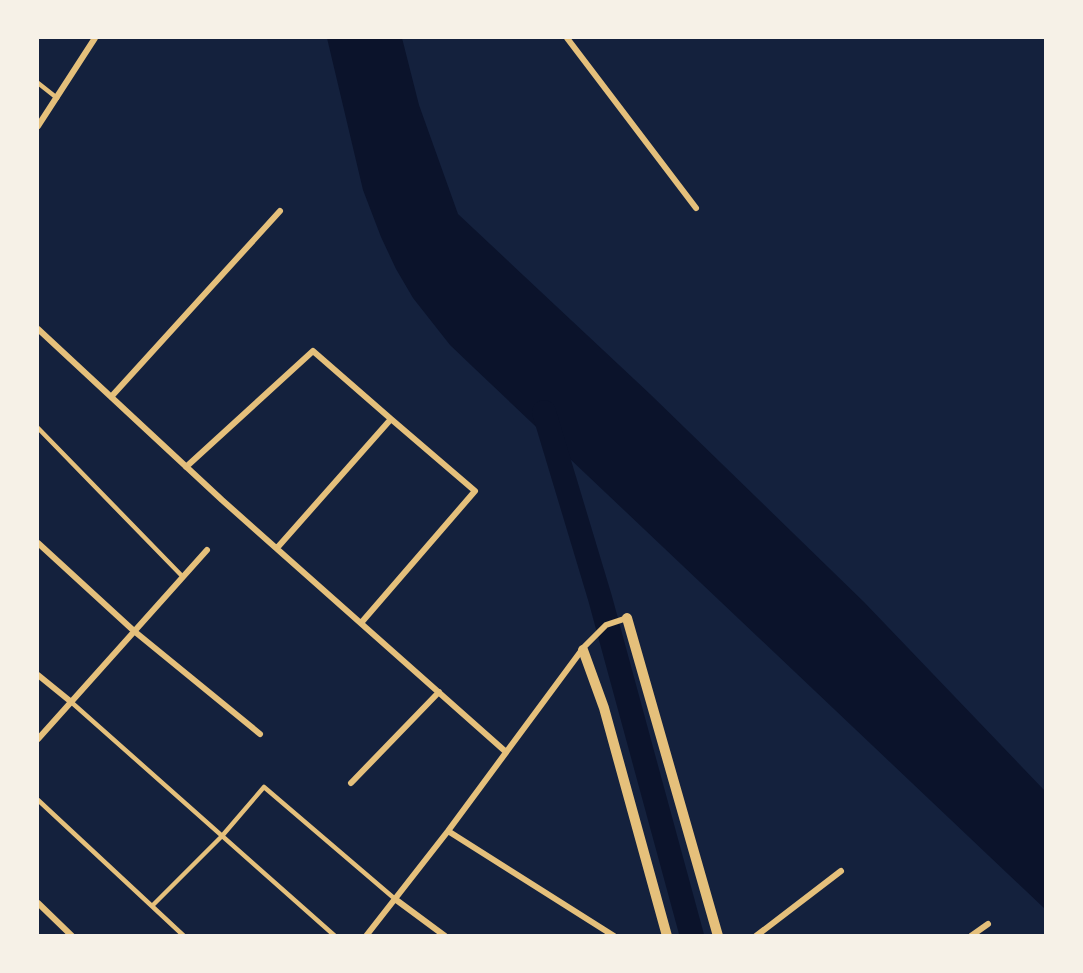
<svg xmlns="http://www.w3.org/2000/svg" width="1083" height="973" viewBox="0 0 1083 973" font-family="Montserrat,sans-serif">
<style>
.water{fill:#0b132b}
.lines{fill:none;stroke-linecap:round;stroke-linejoin:round}
.canal{stroke:#0b132b;stroke-width:24}
.service{stroke:#e5c07b;stroke-width:4.5}
.minor{stroke:#e5c07b;stroke-width:6}
.tertiary{stroke:#e5c07b;stroke-width:10}
</style>
<rect width="100%" height="100%" fill="#14213d"/>
<path class="water" d="M327 38H402L419 105 458 214 650 394 864 602 1045 791V909L473 367 450 345 413 298 396 269 381 237 363 190Z"/>
<g class="lines">
<path class="canal" d="M544 412 600 598 692 936"/>
<path class="service" d="M38 83 57 98
M38 428 183 577
M70 701 335 936
M38 800 184 936
M152 906 222 836 264 787 395 899"/>
<path class="minor" d="M567 38 696 208
M38 126 95 38
M38 329 222 500 506 752
M111 397 280 211
M186 467 313 351 391 419
M38 543 134 631 260 734
M277 548 391 419 475 491 361 623
M38 675 70 701
M38 739 207 550
M351 783 439 692
M448 831 614 936
M395 899 445 936
M38 903 72 936
M366 936 448 831 584 647 606 625 627 618
M756 936 841 871
M971 936 988 924"/>
<path class="tertiary" d="M627 618 718 936
M583 650 604 708 667 936"/>
</g>
<rect width="1083" height="973" fill="none" stroke="#f6f1e7" stroke-width="78"/>
</svg>
